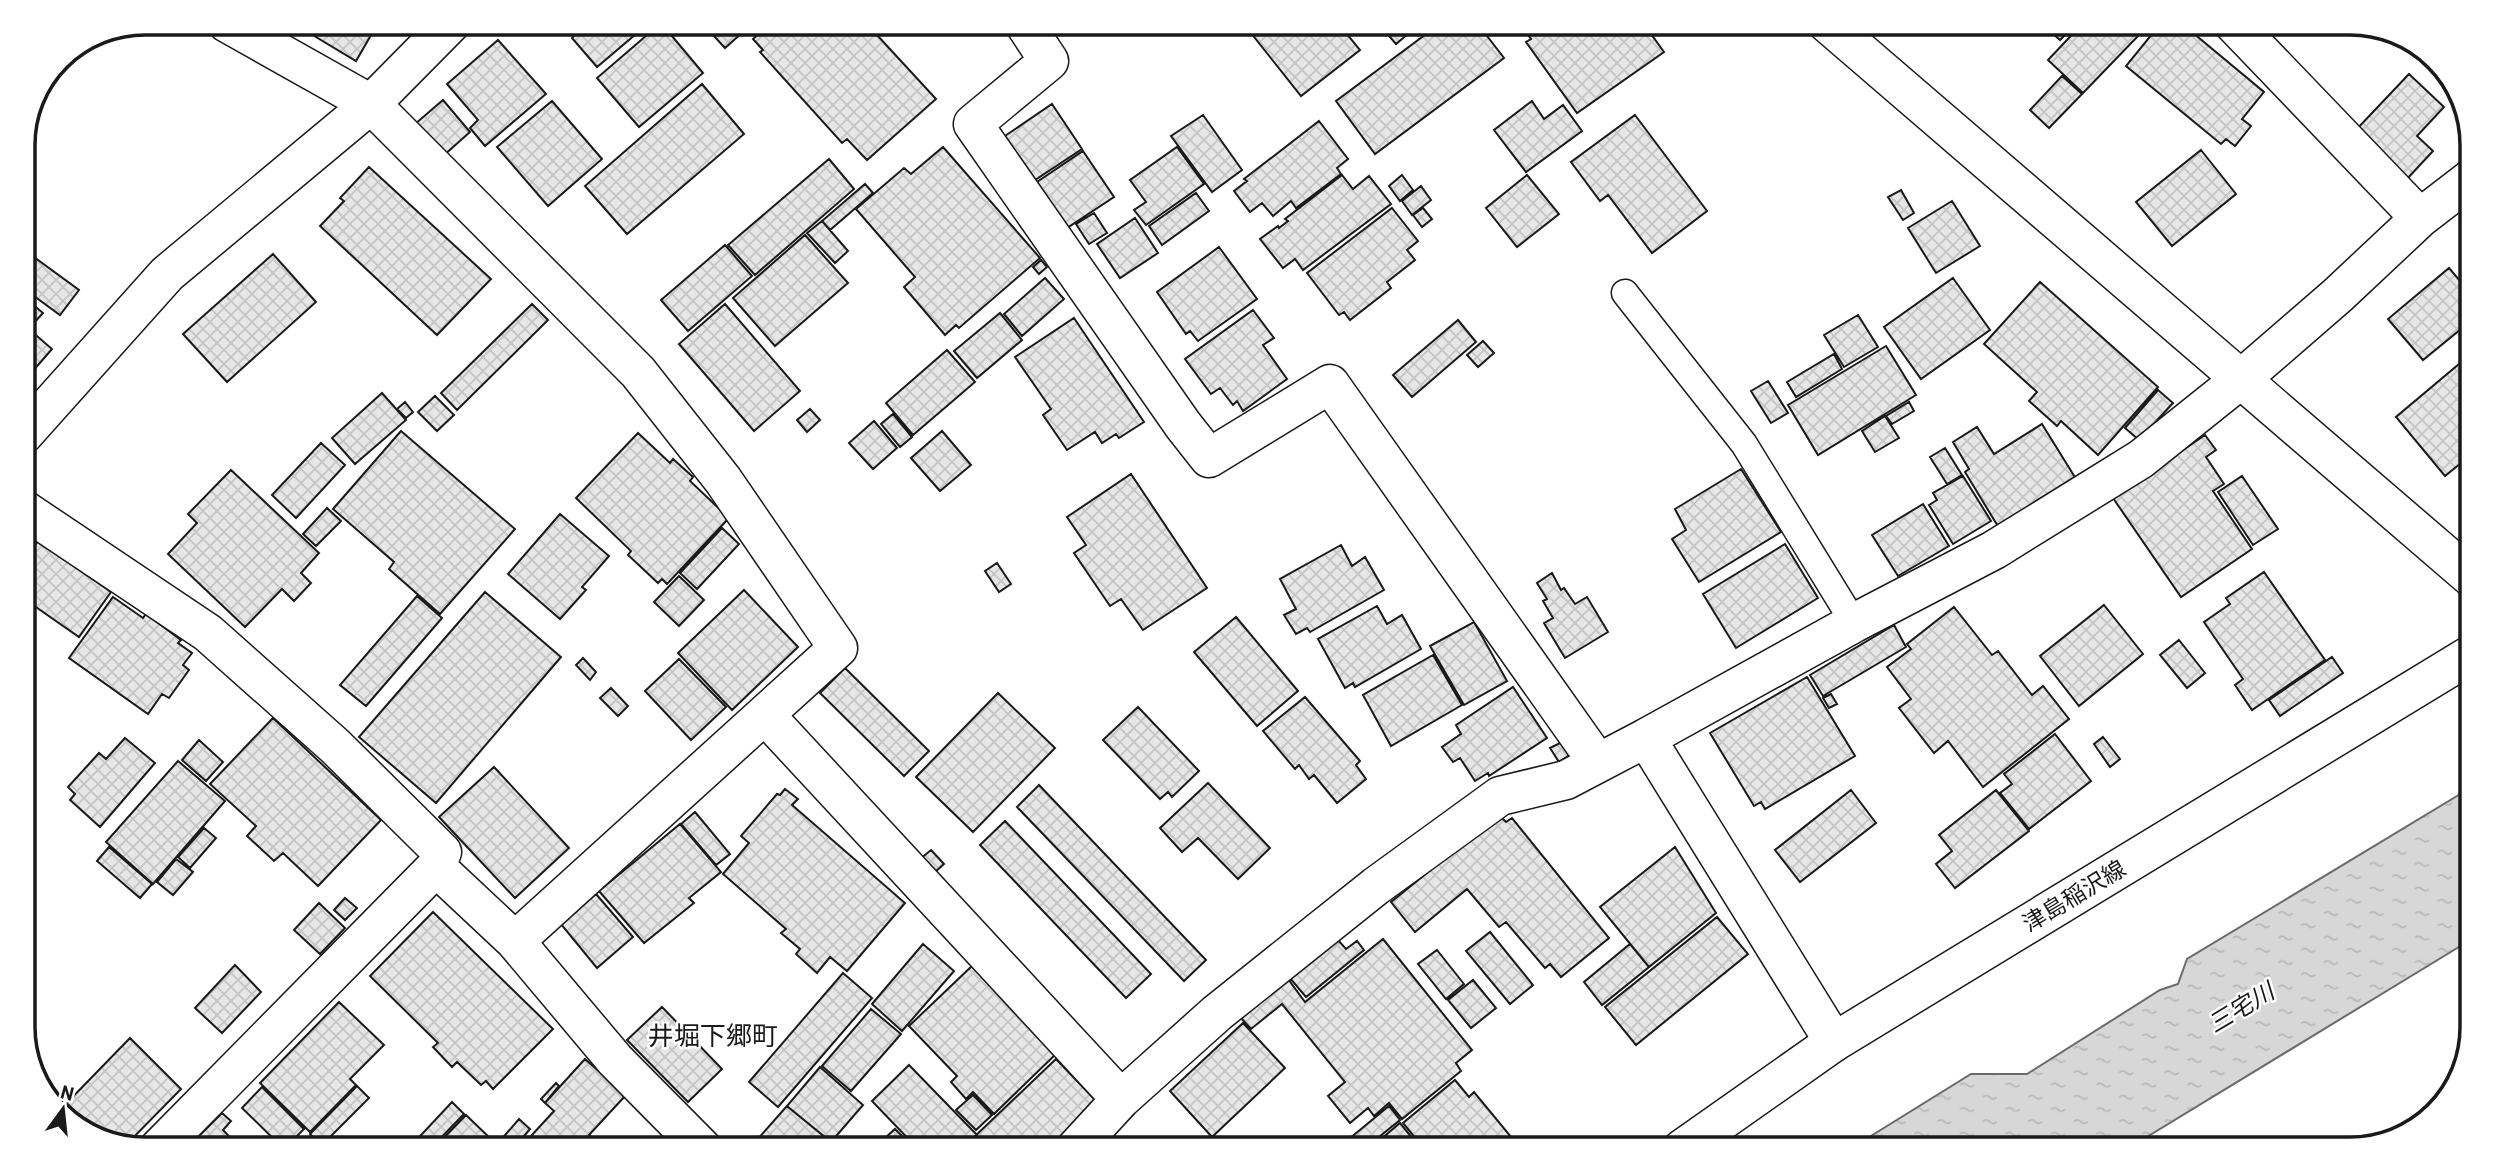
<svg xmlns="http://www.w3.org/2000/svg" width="2495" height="1172" viewBox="0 0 2495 1172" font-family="Barlow,'Noto Sans JP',sans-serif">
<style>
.water{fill:url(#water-ripples);stroke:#6a6a6a;stroke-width:2}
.building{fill:url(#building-cross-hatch);stroke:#1a1a1a;stroke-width:2}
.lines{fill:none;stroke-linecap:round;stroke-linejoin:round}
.lane-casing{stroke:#1a1a1a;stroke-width:29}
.street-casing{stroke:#1a1a1a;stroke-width:41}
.secondary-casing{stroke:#1a1a1a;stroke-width:41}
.lane{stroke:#fff;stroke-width:26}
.street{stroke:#fff;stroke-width:38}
.secondary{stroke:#fff;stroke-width:38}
.labels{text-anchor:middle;stroke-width:5;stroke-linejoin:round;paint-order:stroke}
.street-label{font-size:23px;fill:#1a1a1a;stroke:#fff}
.water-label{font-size:24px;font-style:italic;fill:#1a1a1a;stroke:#fff}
.quarter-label{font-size:26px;fill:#1a1a1a;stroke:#fff}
.rim{fill:none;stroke:#1a1a1a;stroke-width:3.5}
</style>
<defs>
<pattern id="water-ripples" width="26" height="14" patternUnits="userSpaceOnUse" patternTransform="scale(1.75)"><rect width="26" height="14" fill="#d7d7d7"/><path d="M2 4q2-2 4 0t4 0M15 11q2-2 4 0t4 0" fill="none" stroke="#b8b8b8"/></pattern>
<pattern id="building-cross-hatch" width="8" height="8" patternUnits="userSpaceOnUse" patternTransform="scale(1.75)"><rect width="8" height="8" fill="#e6e6e6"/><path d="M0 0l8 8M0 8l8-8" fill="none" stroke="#c5c5c5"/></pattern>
</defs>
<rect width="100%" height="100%" fill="#fff"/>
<path class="water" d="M2472 787V939L2127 1149H1850L1971 1074H2027L2160 990 2178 984 2187 959Z"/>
<path class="building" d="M318 23H378L356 61 311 34Z
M570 23H639L643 28 597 67 572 38 578 32Z
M661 23 703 73 639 127 597 78Z
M702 23H753L725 48Z
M771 23H866L936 99 867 160 847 139 842 143 760 52 763 50 753 39Z
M1243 23H1338L1360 50 1301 96Z
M1378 23H1421L1396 44Z
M1441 23H1477L1504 58 1375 154 1336 101Z
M1519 23H1643L1664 52 1577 113 1526 42 1531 39Z
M2041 23H2077L2060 40Z
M2083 23H2127L2139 35 2083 93 2048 60Z
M2161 23H2181L2264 92 2242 119 2251 126 2235 146 2226 139 2221 144 2126 66Z
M498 40 546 94 485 146 470 128 478 120 447 84Z
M2409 74 2444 107 2417 136 2433 151 2406 180 2355 131Z
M2062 76 2082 94 2049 128 2030 110Z
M702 84 744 134 627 234 585 186Z
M443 100 470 132 443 156 415 124Z
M552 101 602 159 548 206 497 147Z
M1532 101 1544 119 1563 105 1582 131 1526 172 1494 130Z
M1052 104 1082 149 1035 180 1005 136Z
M1203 115 1242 170 1212 192 1171 136Z
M1635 115 1707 211 1652 253 1608 195 1600 201 1571 162Z
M1319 121 1348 159 1337 168 1341 174 1296 208 1291 201 1273 216 1262 203 1250 212 1234 191 1247 181 1244 179Z
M943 147 1040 258 959 328 956 325 945 335 904 287 915 277 856 209 904 168 911 174Z
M1177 147 1204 184 1146 225 1134 210 1146 202 1130 180Z
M2201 150 2236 194 2172 246 2136 202Z
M1083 151 1114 197 1067 228 1037 182Z
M829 159 854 189 755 275 728 245Z
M369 167 491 279 437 335 320 226 344 201 340 198Z
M1342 175 1353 189 1369 176 1391 204 1303 270 1295 259 1283 268 1260 239 1278 226 1279 228 1288 221 1285 219Z
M1402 175 1413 190 1400 201 1389 186Z
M1527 175 1559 214 1517 247 1486 208Z
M865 184 873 193 830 230 822 221Z
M1421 186 1431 200 1412 215 1402 201Z
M1901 190 1914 213 1903 220 1888 197Z
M1196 193 1209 211 1162 245 1149 226Z
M1952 201 1980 246 1936 273 1908 228Z
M2472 202V226L2461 211Z
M1392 208 1418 241 1407 250 1415 260 1387 282 1391 288 1350 320 1344 312 1339 315 1307 273Z
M1423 208 1432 219 1422 227 1413 215Z
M1094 213 1107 233 1089 244 1076 224Z
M1135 218 1158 253 1120 278 1097 244Z
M822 221 848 251 835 263 807 233Z
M805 235 848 283 775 346 733 298Z
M725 245 752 276 688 331 661 300Z
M1219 247 1257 299 1198 341 1190 331 1186 334 1157 292Z
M23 249 79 290 60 315 23 288Z
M273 254 316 302 227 382 183 334Z
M1041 260 1047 267 1039 274 1033 267Z
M2449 268 2472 295V320L2423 360 2388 319Z
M1045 278 1064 299 1022 336 1004 314Z
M1953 278 1990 330 1921 379 1884 327Z
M2040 282 2158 387 2098 455 2061 421 2057 426 2029 401 2037 392 1984 344Z
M24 297 43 313 23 335V298Z
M532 304 548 320 457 410 441 393Z
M725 304 800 391 754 431 679 344Z
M1253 310 1274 338 1263 345 1287 379 1243 411 1237 401 1233 405 1220 388 1211 394 1185 359Z
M1000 313 1022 340 977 378 954 351Z
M1858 315 1878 347 1844 367 1824 335Z
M1074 318 1144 422 1119 438 1116 434 1102 443 1095 432 1067 450 1043 415 1051 409 1015 357Z
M1458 320 1476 342 1412 397 1393 375Z
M30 330 52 349 32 372 23 364V339Z
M1483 341 1494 353 1478 367 1467 355Z
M1886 346 1916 395 1818 455 1788 405Z
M947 350 975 382 913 435 886 403Z
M1834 354 1842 369 1796 397 1787 382Z
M2465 359 2472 368V454L2445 476 2396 417Z
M1768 381 1788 413 1771 423 1751 391Z
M2158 390 2173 403 2139 440 2125 428Z
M382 393 406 420 355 464 332 438Z
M435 396 454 415 437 431 418 412Z
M405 402 413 412 406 418 397 409Z
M1909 402 1914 411 1892 424 1886 416Z
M810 409 820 420 807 432 797 420Z
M893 414 912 437 900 447 881 424Z
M1885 416 1899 438 1875 452 1862 431Z
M874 421 897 448 873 469 849 443Z
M2042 424 2076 479 1999 528 1965 472 1969 469 1953 442 1977 427 1994 454Z
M401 431 515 529 440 614 389 569 394 562 333 509Z
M942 431 971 465 940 491 911 458Z
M638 433 670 463 673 459 693 477 690 481 729 518 667 584 662 579 658 583 628 555 631 551 576 498Z
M2205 435 2216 450 2206 457 2224 484 2213 491 2252 549 2181 597 2113 498Z
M321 443 345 465 296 518 272 495Z
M1945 448 1962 475 1947 484 1930 457Z
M1741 469 1781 532 1699 582 1672 539 1686 530 1675 509Z
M231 470 319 553 301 573 311 583 294 601 282 589 245 627 168 554 197 523 188 514Z
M1131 474 1207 588 1143 630 1121 599 1110 606 1074 553 1086 545 1067 517Z
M1963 476 1991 521 1953 544 1929 505 1937 500 1933 493Z
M2242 476 2278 529 2253 545 2218 492Z
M1923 504 1949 546 1898 576 1872 535Z
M327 508 341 521 316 546 303 534Z
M560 514 609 556 582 587 586 590 560 619 508 574Z
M722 528 739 544 697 589 680 573Z
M38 541 111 592 79 637 23 598V562Z
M1785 544 1818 598 1736 648 1703 594Z
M1341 545 1352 566 1365 557 1384 590 1310 632 1307 628 1296 634 1284 615 1296 609 1280 579Z
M997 563 1011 584 999 592 985 571Z
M2264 572 2325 660 2252 710 2235 685 2243 679 2204 622 2230 604 2226 598Z
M1552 573 1561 590 1564 588 1575 604 1587 597 1608 632 1565 658 1544 623 1553 618 1543 601 1547 599 1537 583Z
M679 576 704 600 679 626 654 602Z
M744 590 798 647 732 710 678 653Z
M485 592 561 657 436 803 359 737Z
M417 596 442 618 366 706 340 685Z
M113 597 143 618 146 614 181 640 178 643 192 653 183 665 189 670 169 698 162 694 148 714 69 658Z
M2104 605 2143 654 2079 706 2040 656Z
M1377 606 1387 624 1402 615 1421 649 1355 687 1353 683 1345 688 1318 639Z
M1954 607 1992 655 1998 651 2032 695 2043 686 2069 719 1983 787 1948 741 1934 753 1899 708 1911 699 1887 667 1911 649 1907 644Z
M1236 617 1298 691 1257 726 1194 652Z
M1474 622 1507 681 1464 705 1430 646Z
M1894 625 1906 647 1823 696 1810 675Z
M2179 640 2205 673 2187 688 2160 655Z
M1433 655 1462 705 1391 746 1363 695Z
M2332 657 2343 673 2280 716 2269 700Z
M583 658 596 672 590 680 576 665Z
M679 659 726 707 691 740 645 691Z
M845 668 929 751 904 776 820 693Z
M1807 677 1855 756 1765 809 1761 802 1754 806 1710 733Z
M1513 687 1547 738 1489 776 1488 773 1475 781 1460 758 1453 762 1442 747 1461 734 1456 725Z
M611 688 628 706 618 716 600 698Z
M998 693 1055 748 973 832 916 777Z
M1831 694 1837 704 1829 708 1823 698Z
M1305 697 1360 761 1356 765 1366 779 1337 803 1314 775 1309 779 1299 765 1295 769 1263 731Z
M1138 707 1199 771 1172 797 1168 792 1160 799 1103 740Z
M273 718 381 820 318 886 283 853 274 861 247 836 256 826 210 784Z
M2055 734 2091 781 2029 829 2000 793 2012 784 2004 774Z
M2103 737 2120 759 2110 767 2094 744Z
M125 738 155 763 100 827 70 800 75 794 68 787 99 753 106 759Z
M199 740 223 762 206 781 182 760Z
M1562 742 1571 754 1559 762 1550 748Z
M178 761 225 801 153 884 106 842Z
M494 767 569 848 515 898 439 817Z
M1208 783 1270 848 1238 879 1198 838 1182 852 1160 828Z
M1039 785 1206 960 1184 981 1017 807Z
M785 789 798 799 792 805 905 903 847 971 830 957 817 973 796 954 800 949 781 933 786 929 723 874 749 843 741 836 777 794 780 795Z
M1851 790 1876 823 1800 882 1775 850Z
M1996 790 2029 831 1955 888 1936 864 1952 851 1939 835Z
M695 812 730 854 716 865 681 824Z
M1499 815 1506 822 1512 818 1609 938 1561 977 1550 964 1545 968 1506 922 1499 927 1467 889 1415 932 1391 902Z
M1005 821 1151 974 1126 998 980 845Z
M680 824 721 872 689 898 694 903 644 943 599 891Z
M204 828 216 838 190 868 178 857Z
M109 847 152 884 140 898 97 861Z
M1675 847 1716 913 1649 967 1600 907Z
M931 850 944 864 934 873 920 859Z
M176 859 193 872 173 895 157 882Z
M596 894 633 937 597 968 560 923Z
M345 898 357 908 345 920 334 910Z
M319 903 345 928 320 954 294 930Z
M433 912 553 1029 493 1089 486 1081 481 1085 457 1062 452 1067 433 1047 438 1043 370 976Z
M1717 917 1748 954 1636 1045 1605 1007Z
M1490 932 1533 985 1510 1004 1466 951Z
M1337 939 1346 949 1357 941 1364 950 1306 997 1289 977Z
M1383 939 1472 1050 1456 1063 1461 1071 1402 1119 1389 1103 1374 1116 1368 1108 1350 1123 1328 1096 1345 1082 1282 1004 1251 1029 1241 1018 1288 979 1305 1002Z
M923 944 954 971 902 1031 872 1004Z
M1630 944 1649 967 1602 1005 1584 982Z
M1437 950 1464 984 1446 999 1418 964Z
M235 965 261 992 222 1033 195 1008Z
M973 965 1058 1052 994 1114 973 1092 966 1099 951 1082 957 1076 909 1026Z
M843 973 872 998 778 1107 749 1082Z
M1473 980 1496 1008 1471 1028 1448 1000Z
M339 1002 384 1045 350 1079 356 1085 310 1132 260 1083Z
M662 1007 722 1069 688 1102 627 1040Z
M871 1009 901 1034 851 1091 822 1066Z
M1243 1023 1285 1068 1212 1137 1170 1091Z
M130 1038 181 1089 126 1145 91 1137 60 1110Z
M585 1059 626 1095 589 1135 605 1149H519L554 1111 545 1103Z
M1056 1059 1099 1104 1052 1149H982L972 1139Z
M909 1065 977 1135 962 1149H918L872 1101Z
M820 1067 863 1105 831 1142 787 1106Z
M1455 1080 1469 1097 1474 1092 1521 1149H1424L1403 1123Z
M556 1083 559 1086 545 1103 541 1099Z
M357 1086 369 1098 321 1146 310 1134Z
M262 1087 304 1129 284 1149 242 1108Z
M973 1095 992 1115 976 1130 956 1110Z
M452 1102 464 1114 430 1149H408Z
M787 1106 831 1142 838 1149H749Z
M1389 1106 1400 1120 1364 1149 1338 1148Z
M222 1113 231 1121 223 1130 241 1149H186Z
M466 1115 494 1142 487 1149H433Z
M519 1119 530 1129 513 1149H493Z
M1400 1123 1421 1149H1377L1374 1145Z
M895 1129 910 1144 905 1149H873Z"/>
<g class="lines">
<defs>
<path id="lane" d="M1625 293 1744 444 1854 623"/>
<path id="street" d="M227 23 371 104 638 372 723 480 838 648 515 941
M1024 23 1049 61 973 124 1183 425 1209 458 1330 384 1598 763
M2233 23 2420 218
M23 435 167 274 371 104 451 23
M23 509 208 633 335 746 442 852 436 867 515 941 615 1060 703 1149
M765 715 1121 1099
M1646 738 1854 623 1994 550 2141 459 2241 379 2338 295 2420 218 2472 178
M158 1149 436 867
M1075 1149 1121 1099 1217 1013 1376 886 1500 796 1566 780 1646 738 1834 1042"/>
<path id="secondary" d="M1827 23 2472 578
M1682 1149 1834 1042 2472 654"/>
</defs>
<use href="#lane" class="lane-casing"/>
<use href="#street" class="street-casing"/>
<use href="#secondary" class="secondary-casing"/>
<use href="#lane" class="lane"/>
<use href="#street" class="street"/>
<use href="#secondary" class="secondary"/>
</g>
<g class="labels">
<g class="street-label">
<text transform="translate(2074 896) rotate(-31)" y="8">津島稲沢線</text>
</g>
<g class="water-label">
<text transform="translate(2241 1008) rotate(-31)" y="8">三宅川</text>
</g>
<g class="quarter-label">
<text x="713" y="1045">井堀下郷町</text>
</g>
</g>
<path d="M0 0H2495V1172H0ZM145 35H2350A110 110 0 0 1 2460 145V1027A110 110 0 0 1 2350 1137H145A110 110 0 0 1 35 1027V145A110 110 0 0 1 145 35Z" fill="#fff" fill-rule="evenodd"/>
<path class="rim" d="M145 35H2350A110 110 0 0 1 2460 145V1027A110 110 0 0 1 2350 1137H145A110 110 0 0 1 35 1027V145A110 110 0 0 1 145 35Z"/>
<g transform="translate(63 1109) rotate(15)" stroke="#ffffff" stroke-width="5" paint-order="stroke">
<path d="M0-5L12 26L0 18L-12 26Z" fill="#1a1a1a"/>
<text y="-10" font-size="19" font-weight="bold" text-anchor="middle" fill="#1a1a1a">N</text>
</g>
</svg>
